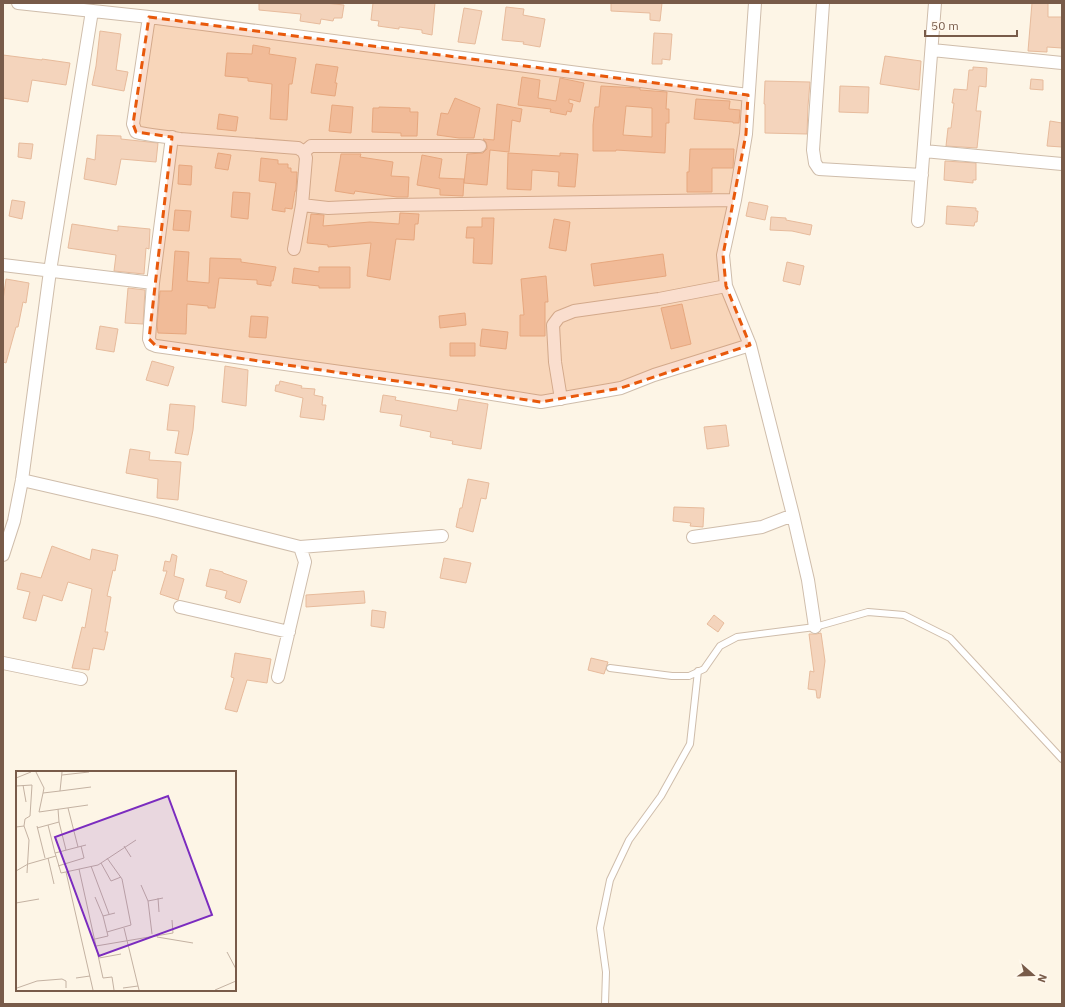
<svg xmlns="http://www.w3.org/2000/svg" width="1065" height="1007" viewBox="0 0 1065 1007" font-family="'IBM Plex Sans',sans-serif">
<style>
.building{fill:#f4d4bc;stroke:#e7bb9c;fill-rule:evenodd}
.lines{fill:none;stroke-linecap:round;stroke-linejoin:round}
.service-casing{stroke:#cfbdab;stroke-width:8}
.minor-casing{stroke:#cfbdab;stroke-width:14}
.service{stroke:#fff;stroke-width:6}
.minor{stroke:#fff;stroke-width:12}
.marked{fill:#e8590c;fill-opacity:0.2;stroke:#e8590c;stroke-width:3;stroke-dasharray:8 5;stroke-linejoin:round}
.inset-road{fill:none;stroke:#c4b2a2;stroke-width:1}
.view{fill:#7b2cbf;fill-opacity:0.15;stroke:#7b2cbf;stroke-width:2}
.inset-edge{fill:none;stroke:#785b49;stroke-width:2}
</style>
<rect width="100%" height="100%" fill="#fdf5e6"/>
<path class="building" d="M259 3H325L344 5 342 18H334L333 21 321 19 320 24 300 21 301 14 259 10Z
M373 3H435L432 35 422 33V30L399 27V29L378 26 379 21 371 20Z
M611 3H662L660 21 650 20V13L611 11Z
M1032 3H1048V17H1062V48L1047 47V52L1028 51Z
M506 7 524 9 523 15 545 19 540 47 523 44 524 42 502 40Z
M464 8 482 11 475 44 458 42Z
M100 31 121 34 116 70 128 72 124 91 92 85 96 66Z
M654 33 672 34 670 60 662 59V64H652Z
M253 45 270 48 269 54 296 58 292 84H289L287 120 270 119 272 84 248 81V78L225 76 227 53 252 54Z
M3 55 42 60V59L70 63 66 85 32 80 28 102 3 98Z
M885 56 921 61 919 90 880 84Z
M316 64 338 67 335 83H337L335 96 311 93Z
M973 67 987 68 986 87 979 86 976 111H981L977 148 946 146 948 128H951L954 103H952L954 89 967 90 969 70H973Z
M522 77 540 80 538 98 556 101 560 78 584 83 580 102 569 99V103L573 104 571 112 567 111 566 115 550 112 551 109 518 105Z
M1031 79 1043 80V90L1030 89Z
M765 81 810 82 808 106 807 134 765 133V104H764Z
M601 86 640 88V90L667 92 666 109H669V123H666L665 153 616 150V151H593V125L595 107H599ZM626 106 652 108V137L623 135Z
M840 86 869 87 868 113 839 112Z
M455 98 480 108 474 138H459L437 135 441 113 448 114Z
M696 99 730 101 729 109 740 110 739 123H733V122L694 119Z
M497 104 522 109 520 122 512 120 509 152 490 150 487 185 464 183 467 154 483 153 487 149V146L486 142 483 139 494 140Z
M332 105 353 107 351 133 329 131Z
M379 107 410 108V112H418L417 136H401V133L372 132 373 108H379Z
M219 114 238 117 236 131 217 129Z
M1050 121 1062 123V147L1047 146Z
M97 135 121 136V139L158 143 156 162 121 159 116 185 84 179 87 158 95 160Z
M19 143 33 144 31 159 18 157Z
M690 149H734L733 168H712V192H687V172H689Z
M218 153 231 155 228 170 215 168Z
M508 153 560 156V153L578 154 575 187 558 186 559 172 532 170 531 190 507 189Z
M341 154H361L360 157 393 162 391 176 409 177 408 197H397L355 191 354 194 335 191Z
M422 155 442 159 439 178 464 179 463 196 440 195V189L417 185Z
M261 158 278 160V164H288V168H291V172H297L296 191H295L292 209 285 208V212L272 210 276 183 259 181Z
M945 161 976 163V180H973V183L944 180Z
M179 165 192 166 191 185 178 184Z
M233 192 250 193 248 219 231 217Z
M12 200 25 202 22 219 9 216Z
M749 202 768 206 765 220 746 216Z
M947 206 976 208V211H978L977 222H975L974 226 946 224Z
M175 210 191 211 189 231 173 230Z
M400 213 419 214 418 224H415L414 240 396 239 390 280 367 276 371 243 328 247V245L307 243 311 214 324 215 323 226 370 222 399 224Z
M771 217 786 218V220L812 225 810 235 792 231 770 230Z
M482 218H494L492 264 473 263 474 238H466L467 227H482Z
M554 219 570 222 566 251 549 248Z
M72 224 118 231V226L150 229 149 249 146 248 144 274 114 271 116 255 68 248Z
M175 251 189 252 187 281 209 283 210 258 241 259V262L276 267 273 281H271V286L257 284V280L219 278 215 308H208V306L187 304 186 334 158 333 157 325 160 291H172Z
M663 254 666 276 594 286 591 264Z
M787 262 804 266 800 285 783 281Z
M319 267H350V288H319V286L292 283 294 268 319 272Z
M546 276 548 302H545V336H520V315H524L521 279Z
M6 279 29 283 26 303 23 302 18 327H16L6 363 3 362V300Z
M128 288 145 290 143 324 125 323Z
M682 304 691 344 671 349 661 308Z
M465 313 466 325 440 328 439 316Z
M251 316 268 317 266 338 249 337Z
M100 326 118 329 114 352 96 349Z
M482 329 508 332 506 349 480 346Z
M450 343H475V356H450Z
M152 361 174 367 168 386 146 380Z
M225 366 248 370 246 406 222 402Z
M280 381 302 386 301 388 315 389 314 395 323 397 322 405H326L324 420 300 417 303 398 275 391 276 385H279Z
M383 395 396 397 395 400 457 411 459 399 488 404 481 449 452 444 453 441 430 437 431 432 400 426 402 415 380 412Z
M170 404 195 406 193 430 188 455 175 453 179 431 167 430Z
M726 425 729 446 707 449 704 427Z
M130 449 150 452 149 460 181 462 178 500 157 498 158 479 126 473Z
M468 479 489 483 486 499 481 498 473 532 456 527 460 508H462Z
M674 507 704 508 703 527 690 526 691 523 673 521Z
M52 546 90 560 92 549 118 555 115 571 113 570 107 596 111 597 105 632H108L104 650 93 648 89 670 72 668 82 627 85 628 92 589 68 582 62 601 43 595 36 621 23 618 30 592 17 589 21 573 41 578Z
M172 554 177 556 174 576 184 579 178 600 160 594 167 571H163L165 561 170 562Z
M444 558 471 563 466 583 440 578Z
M210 569 223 572V573L247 581 240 603 225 598 227 591 206 586Z
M364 591 365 603 306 607V595Z
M372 610 386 612 384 628 371 626Z
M714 615 724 623 718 632 707 624Z
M821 633 825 661 820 698H817L816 690 808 689 810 671 814 672 809 634H816Z
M235 653 271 659 267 683 247 680 237 712 225 709 234 678 231 677Z
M591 658 608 662 604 674 588 670Z"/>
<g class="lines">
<defs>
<path id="service" d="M610 668 672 676H689L704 669 720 646 737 637 815 627 868 612 904 615 950 638 1062 759
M605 1004 606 972 600 928 610 880 629 840 661 796 690 744 698 671"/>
<path id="minor" d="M18 3 149 17 748 95
M755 3 746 134 735 200 723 255 726 286 750 345 793 515 808 580 815 627
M823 3 813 150 815 163 819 169 922 175
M149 17 133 124 136 132C150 136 165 136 180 139L298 148 304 152 306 158 302 205 294 249
M932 50 1062 63
M172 137 153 283 149 339 151 344 156 346 448 387 541 402 621 388 654 375 750 345
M924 151 1062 164
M304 152 311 146H480
M302 205 328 208 394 205 735 200
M918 221 935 3
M3 265 153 283
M561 399 555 362 553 325 559 317 574 311 659 299 726 286
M22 480 157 511 300 547 442 536
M693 537 762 527 793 515
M3 555 14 521 22 480 50 271 92 11
M180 607 289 632
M3 663 81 679
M278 677 305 562 300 547"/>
</defs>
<use href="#service" class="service-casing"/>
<use href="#minor" class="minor-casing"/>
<use href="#service" class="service"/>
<use href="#minor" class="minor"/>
</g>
<path class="marked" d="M149 17 748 95 746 134 723 255 726 286 750 345 621 388 541 402 156 346 149 339 172 137 136 132 133 124Z"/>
<g transform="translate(16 771)">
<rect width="220" height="220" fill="#fdf5e6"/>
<path class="inset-road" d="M20 1 28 17 27 22M46 1 44 20 27 22 23 41 72 34M46 4 73 1M0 7 15 1M7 14 10 31M0 15 16 14 14 45 9 48 8 55M44 20 75 16M52 37 62 76M42 38 43 51M32 54 39 82M21 55 29 87M0 56 8 55 13 69 11 102M21 57 43 51 50 79M108 75 115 86M40 85 39 82 70 74M32 87 38 113M91 87 106 108 115 154 91 161M85 92 95 110 105 106M42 95 68 87 65 75M75 95 93 143M63 98 87 207 96 206 98 219M0 100 12 93 40 85 45 102 82 94 120 69M50 101 77 219M125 114 132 130 136 163M79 126 87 145M142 127 143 141M132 130 147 127M0 132 23 128M108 157 123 219M141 163V166L177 172M79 168 92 165 87 145 99 142M80 175 157 162 156 149M211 181 220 198M83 187 105 183M60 207 74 205M1 217 21 210 46 208 50 210V217M107 217 122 215M199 219 220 210"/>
<path class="view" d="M152 25 196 144 83 185 39 66Z"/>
<rect width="220" height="220" class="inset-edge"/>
</g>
<rect width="1065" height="1007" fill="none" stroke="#785b49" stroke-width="8"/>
<g transform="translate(1033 975) rotate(110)" stroke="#fff8ed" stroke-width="3" paint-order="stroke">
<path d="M0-3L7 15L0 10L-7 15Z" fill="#785b49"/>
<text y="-6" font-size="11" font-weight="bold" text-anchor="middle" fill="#785b49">N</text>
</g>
<path d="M925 30v6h92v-6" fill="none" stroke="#785b49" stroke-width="2"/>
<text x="931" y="30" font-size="12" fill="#785b49" stroke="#fff8ed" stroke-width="3" paint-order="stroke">50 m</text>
</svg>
